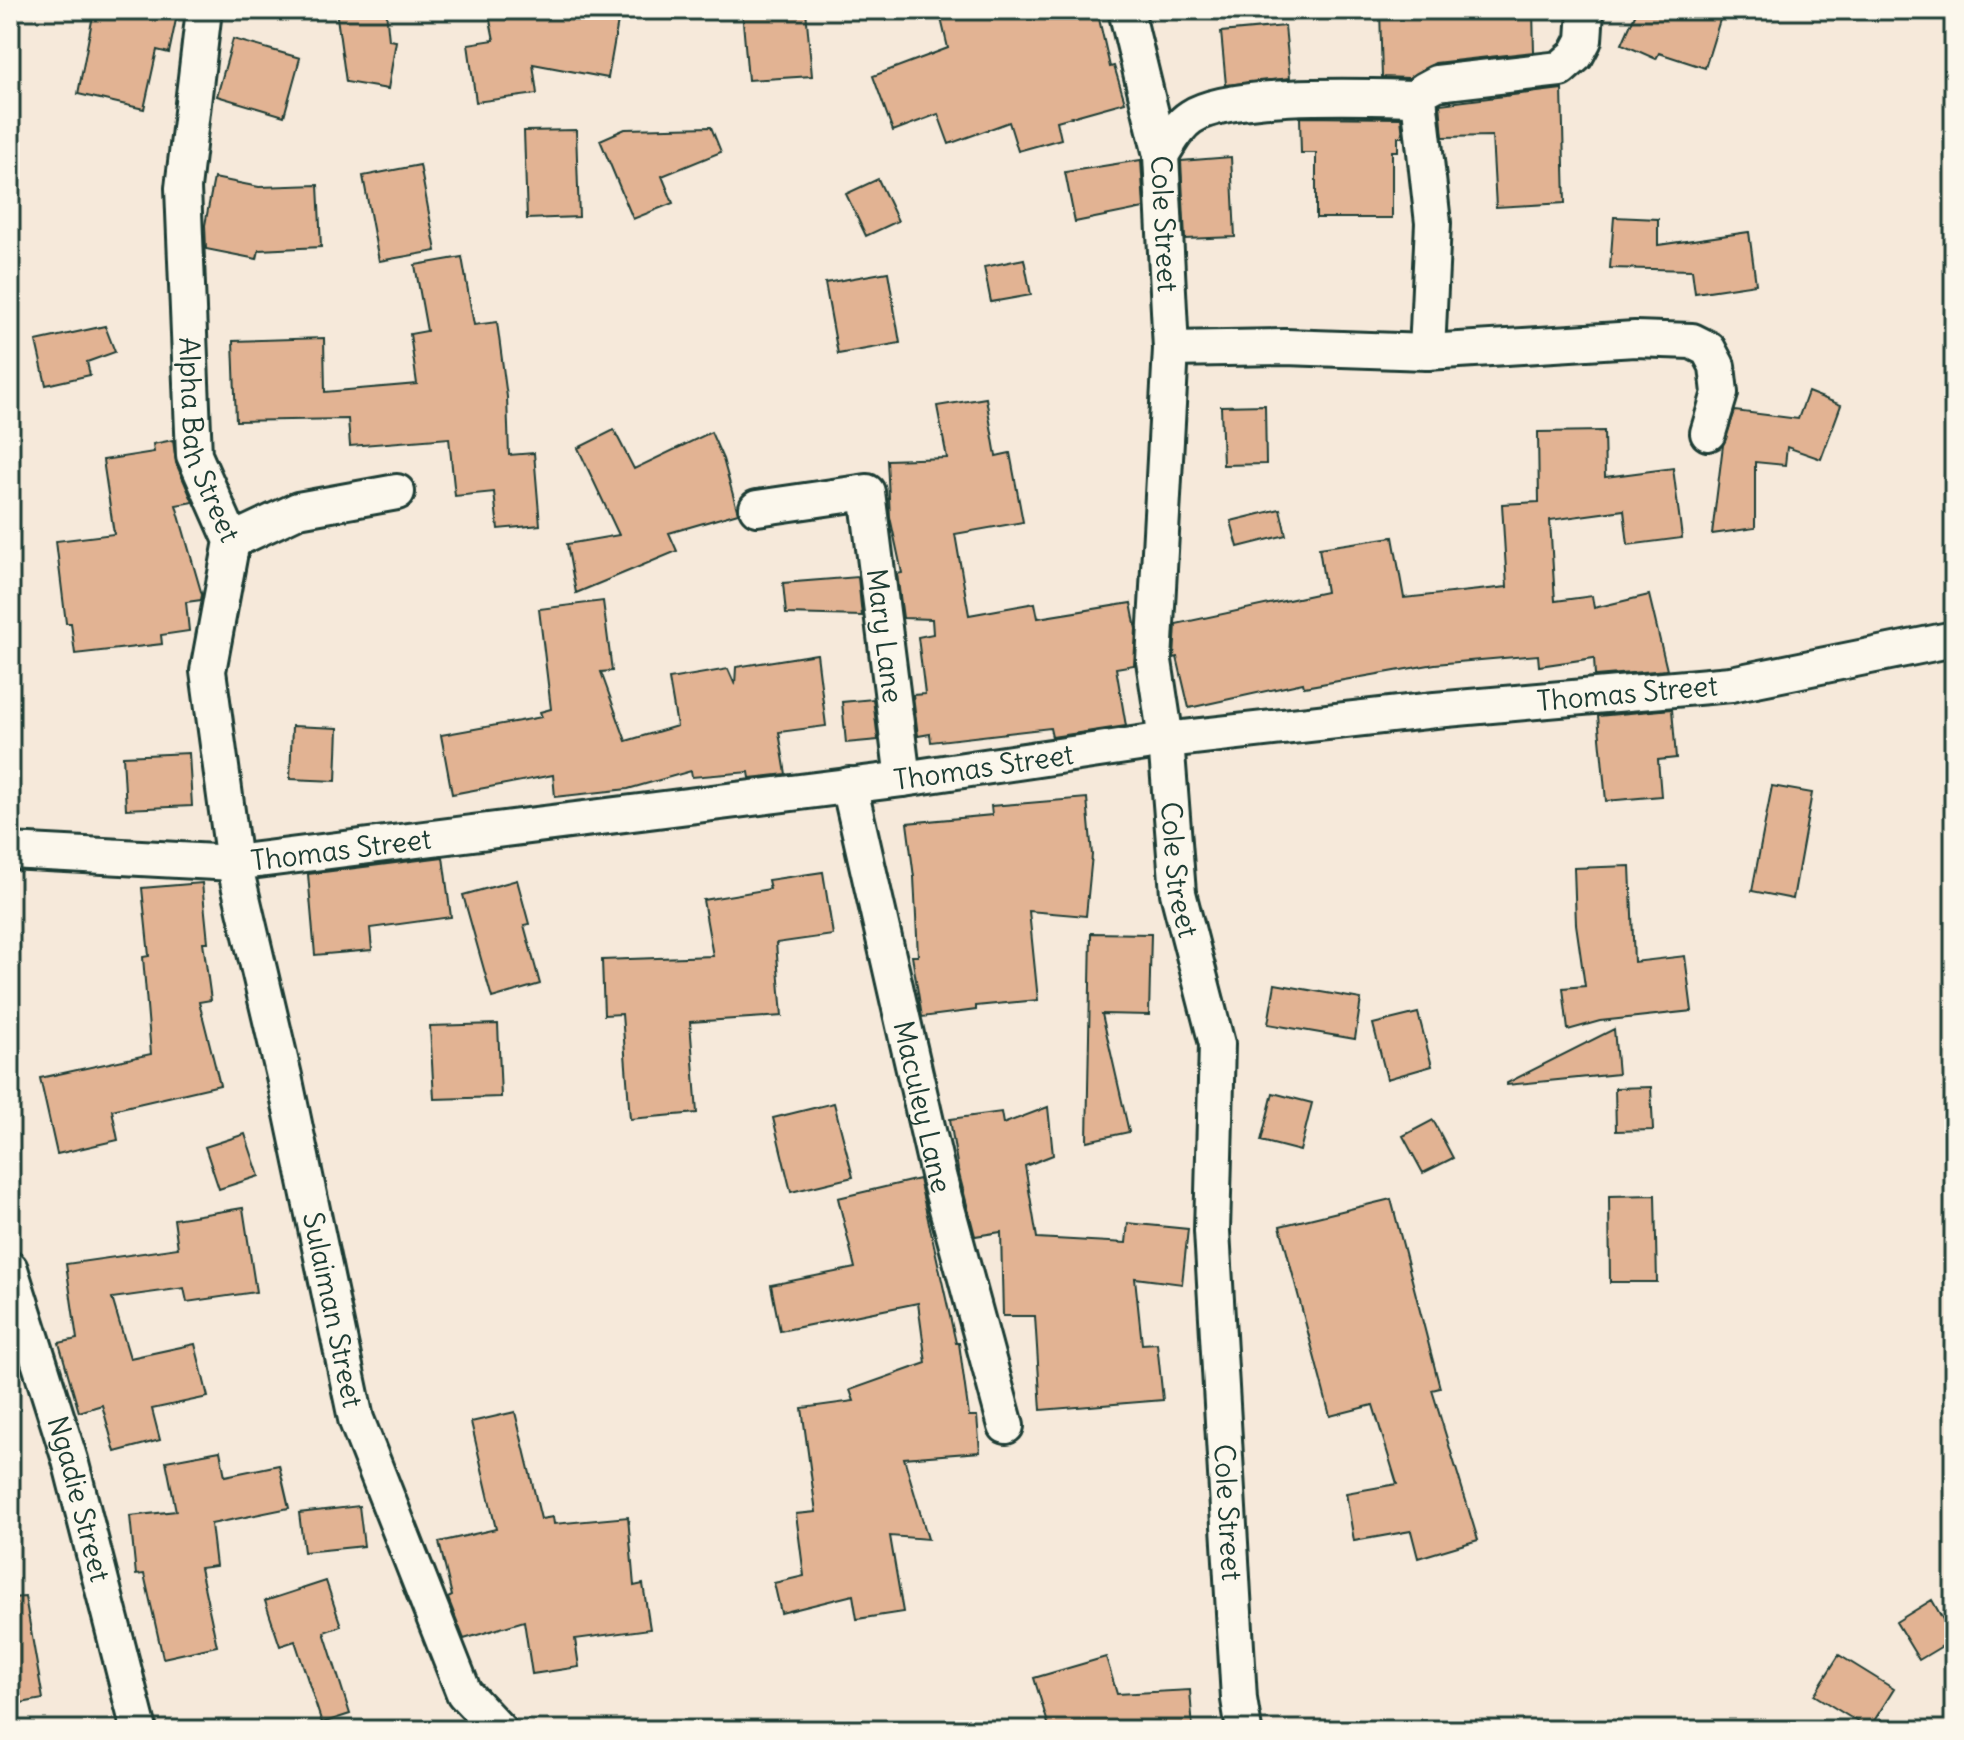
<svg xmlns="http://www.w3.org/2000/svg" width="1964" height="1740" viewBox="0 0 1964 1740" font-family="Delius,sans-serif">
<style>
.building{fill:#e2b393;stroke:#1f3d34;stroke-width:2}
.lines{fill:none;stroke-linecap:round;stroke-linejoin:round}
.minor-casing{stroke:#1f3d34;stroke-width:40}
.minor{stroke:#fbf7ec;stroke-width:34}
.labels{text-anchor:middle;stroke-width:7;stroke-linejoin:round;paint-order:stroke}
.street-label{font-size:28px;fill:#1f3d34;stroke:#fbf7ec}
</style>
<rect width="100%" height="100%" fill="#f6e9da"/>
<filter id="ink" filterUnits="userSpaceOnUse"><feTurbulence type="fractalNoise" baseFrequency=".0125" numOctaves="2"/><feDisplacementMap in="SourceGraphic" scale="16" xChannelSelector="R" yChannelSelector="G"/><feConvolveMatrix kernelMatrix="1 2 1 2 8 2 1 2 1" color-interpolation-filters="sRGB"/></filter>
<g filter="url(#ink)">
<path class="building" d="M94 10H178L169 53 157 50 144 109 78 94Z
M336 10H386L389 40 396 41 388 89 346 82Z
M488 10H620L608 78 533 64 537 94 476 102 468 44 494 40Z
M742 10H806L812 76 748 80Z
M939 10H1097L1110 67 1114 66 1125 102 1057 121 1061 139 1018 151 1009 122 949 144 938 114 893 131 873 76 948 48Z
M1380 10H1533L1534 52 1435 63 1409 78 1382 77Z
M1637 10H1723L1705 68 1659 53 1656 59 1622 44Z
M1285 26 1290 78 1226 85 1221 32Z
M233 39 300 58 284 116 217 96Z
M1562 89 1565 203 1496 207 1492 136 1443 137 1440 104Z
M1300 117 1401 118 1403 137H1398V151H1392V218H1316V153H1301Z
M711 127 721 152 662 176 673 203 633 219 600 140 625 129Z
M576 130 579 217 527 219 524 131Z
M1231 157 1235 237 1185 239 1181 161Z
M1141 160 1144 208 1075 222 1065 172Z
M420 165 436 251 379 261 363 176Z
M214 178 259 187 318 185 321 247 259 250 257 259 206 249 205 225Z
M878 179 898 221 866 236 846 194Z
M1614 217 1658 219V245L1749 232 1756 284 1695 293 1692 270 1610 268Z
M462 257 474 325 497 322 507 397 509 455 534 453 540 525 498 529 494 492 455 496 449 438 350 446 348 419 236 421 233 341 324 338 325 392 417 384 410 334 427 331 415 265Z
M1024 259 1031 295 991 302 984 267Z
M888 272 900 343 838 354 825 283Z
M105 326 115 352 87 362 90 375 46 385 36 341Z
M1808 392 1841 405 1821 459 1787 447 1785 465 1755 462V528L1712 534 1723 445 1735 411 1798 419Z
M986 398 996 456 1010 453 1023 522 955 534 969 615 1035 603 1038 618 1131 603 1136 629 1134 665 1116 668 1126 726 1052 737 1050 728 931 742 930 734 918 736 913 695 925 694 918 637 933 634 932 619 903 618 897 574 902 573 890 517 887 460 947 458 937 406Z
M1265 405 1266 464 1223 465 1221 406Z
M614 430 634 469 711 432 723 459 738 513 669 533 677 551 576 593 567 544 619 535 578 448Z
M1604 431 1605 477 1673 468 1682 538 1628 545 1624 510 1550 520 1555 601 1592 596 1594 608 1649 595 1667 670 1595 676 1594 658 1539 666 1538 655 1435 664 1304 687 1303 683 1189 708 1177 657 1174 658 1176 624 1326 592 1319 548 1393 537 1404 598 1507 587 1502 504 1539 502 1538 432Z
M173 440 176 463 193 502 176 505 202 595 201 600 186 602 189 631 161 635 162 644 75 654 71 623H66L56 541 114 534 103 460 154 452 153 444Z
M1280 509 1286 535 1238 547 1231 521Z
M858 577 862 616 786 614 783 583Z
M603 601 612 671 601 672 626 741 677 726 669 679 728 669 735 685 736 667 817 654 826 726 779 732 786 774 750 778 749 772 692 777 691 771 628 789 555 797 553 775 452 794 441 735 542 717 540 712 551 709 539 609Z
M873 699 878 740 846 743 842 702Z
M1672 709 1676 758 1658 760 1661 796 1606 801 1598 716Z
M292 726 338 728 336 781 290 779Z
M189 753 192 806 126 809 123 756Z
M1772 786 1812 793 1793 899 1752 891Z
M1087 798 1092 855 1086 916 1029 911 1038 1000 976 1006V1010L922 1017 912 956H918L914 877 907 823 992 815 991 806Z
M443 857 451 917 370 928 372 950 315 955 308 874Z
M1630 866 1634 962 1685 956 1692 1011 1600 1021 1568 1030 1563 988 1585 986 1576 924 1574 868Z
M823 872 833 935 776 943 782 1016 690 1022 697 1113 630 1119 622 1014 604 1015 602 960 713 956 703 900 770 889 768 880Z
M517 880 529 924 524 925 540 984 492 998 463 895Z
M202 883 208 942H203L211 1000 199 1002 220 1085 112 1110 118 1140 57 1154 40 1078 151 1054 143 957 149 956 142 888Z
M1091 933 1151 934 1149 1015 1102 1014 1129 1132 1087 1141Z
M1275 984 1361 999 1355 1039 1268 1024Z
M1418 1013 1432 1066 1387 1079 1373 1024Z
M498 1024 501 1097 434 1099 430 1026Z
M1614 1029 1618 1074 1507 1085V1083Z
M1651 1087 1653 1130 1616 1131 1615 1088Z
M1273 1093 1312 1103 1300 1151 1261 1141Z
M834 1103 853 1177 791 1192 773 1118Z
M1048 1107 1053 1155 1025 1166 1037 1238 1126 1243 1128 1223 1188 1229 1182 1284 1135 1278 1142 1344 1157 1343 1163 1400 1041 1410 1035 1316H1003L1001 1232 975 1236 958 1170 950 1119 1001 1112 1003 1124Z
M1433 1120 1453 1158 1423 1173 1403 1136Z
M245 1134 259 1176 219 1189 205 1147Z
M919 1179 956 1343H959L969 1416H977L980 1452 904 1458 928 1539 890 1536 903 1612 857 1619 853 1595 781 1613 774 1583 804 1576 796 1514 816 1512 802 1408 854 1401 850 1390 926 1363 918 1303 780 1331 771 1285 855 1268 838 1198Z
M1655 1195 1657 1282H1610L1609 1196Z
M1391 1199 1440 1388 1432 1390 1478 1540 1418 1558 1411 1531 1354 1541 1346 1493 1397 1484 1373 1405 1330 1416 1280 1226Z
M243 1208 256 1292 187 1302 184 1288 112 1298 130 1358 195 1344 208 1397 152 1409 160 1440 115 1452 102 1405 79 1412 59 1343 77 1339 66 1264 178 1248 174 1219Z
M515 1412 541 1519 553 1517 554 1524 628 1517 634 1586 643 1584 650 1629 575 1639 579 1667 532 1674 524 1621 464 1639 448 1598 452 1596 439 1542 496 1529 471 1422Z
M220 1451 225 1476 279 1465 289 1508 211 1524 216 1566 200 1568 217 1646 163 1658 144 1574 136 1575 130 1516 176 1511 166 1461Z
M359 1506 364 1546 304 1552 299 1513Z
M326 1581 341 1626 324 1632 350 1714 322 1723 295 1641 280 1646 265 1601Z
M25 1597 43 1699 10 1705V1598Z
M1932 1600 1954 1639 1919 1660 1896 1622Z
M1839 1655 1894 1689 1869 1729 1814 1695Z
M1106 1657 1117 1694 1190 1690 1193 1730H1050L1034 1678Z"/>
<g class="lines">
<defs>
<g id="minor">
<path id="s1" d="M204 10 183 188 194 455 232 541 208 671 234 863 284 1076 356 1419 464 1693 499 1730"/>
<path id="s2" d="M1126 10 1161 155 1171 349 1154 661 1166 740 1178 893 1217 1044 1212 1231 1239 1699 1244 1730"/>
<path d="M1161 155C1170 142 1177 126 1191 117 1230 91 1369 97 1419 98"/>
<path d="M1171 349 1285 347 1427 352 1635 339 1692 341 1708 349 1717 366 1720 393 1708 433"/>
<path d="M1427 352 1433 223 1419 98 1424 90 1437 83 1560 69 1576 55 1584 40 1586 10"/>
<path id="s3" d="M757 508 867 492 903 779"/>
<path d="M232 541 298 510 397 492"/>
<path id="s4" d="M849 785 939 1179 1006 1426"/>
<path id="s5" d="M10 851 234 863 903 779 1166 740 1435 710 1731 684 1954 639"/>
<path id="s6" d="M10 1269 70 1460 139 1730"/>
</g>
</defs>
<use href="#minor" class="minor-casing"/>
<use href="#minor" class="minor"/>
</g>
</g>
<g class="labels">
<g class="street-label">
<text dy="10" stroke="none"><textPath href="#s2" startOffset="218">Cole Street</textPath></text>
<text dy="10" stroke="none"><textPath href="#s1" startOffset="434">Alpha Bah Street</textPath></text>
<text dy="10" stroke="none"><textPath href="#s3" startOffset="256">Mary Lane</textPath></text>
<text dy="10" stroke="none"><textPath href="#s5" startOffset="1628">Thomas Street</textPath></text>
<text dy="10" stroke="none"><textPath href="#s5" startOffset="980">Thomas Street</textPath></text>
<text dy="10" stroke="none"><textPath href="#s5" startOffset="332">Thomas Street</textPath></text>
<text dy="10" stroke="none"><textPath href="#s2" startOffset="866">Cole Street</textPath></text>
<text dy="10" stroke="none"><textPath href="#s4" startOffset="330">Maculey Lane</textPath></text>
<text dy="10" stroke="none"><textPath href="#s1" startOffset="1324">Sulaiman Street</textPath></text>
<text dy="10" stroke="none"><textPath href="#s6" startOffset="240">Ngadie Street</textPath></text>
<text dy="10" stroke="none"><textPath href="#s2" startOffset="1514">Cole Street</textPath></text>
</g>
</g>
<rect width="1964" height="1740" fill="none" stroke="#fbf7ec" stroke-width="40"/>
<rect x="20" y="20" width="1924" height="1700" fill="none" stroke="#1f3d34" stroke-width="3" filter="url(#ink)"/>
</svg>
